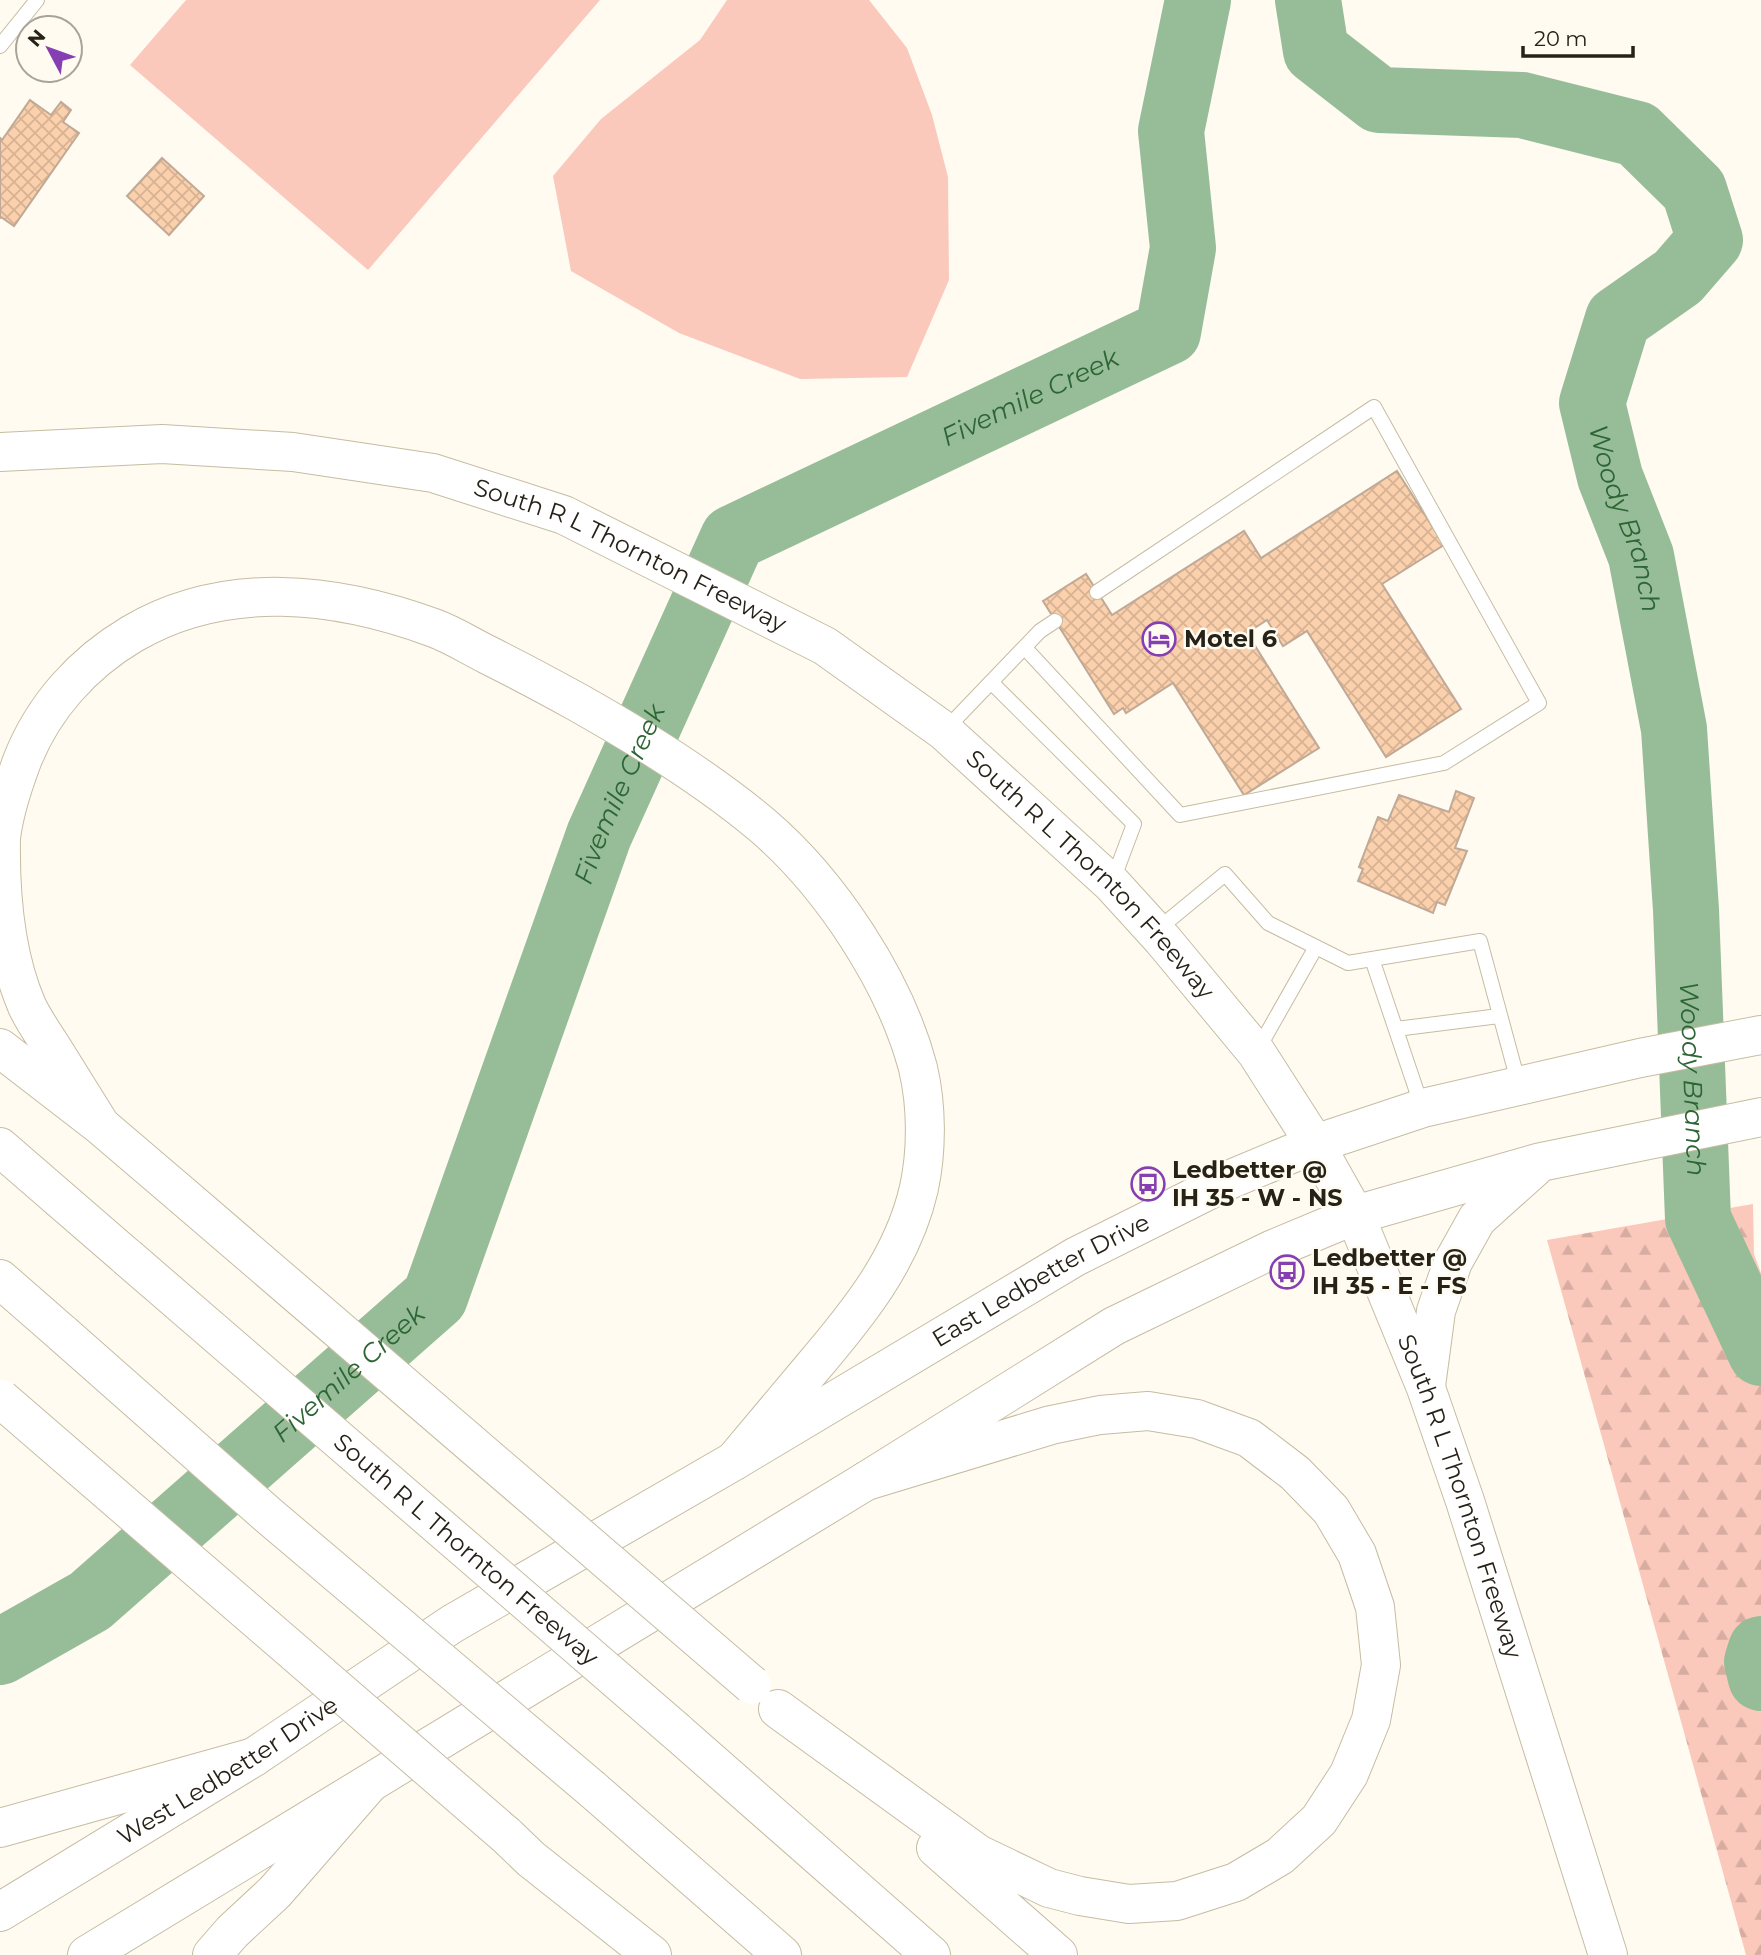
<svg xmlns="http://www.w3.org/2000/svg" width="1761" height="1955" viewBox="0 0 1761 1955" font-family="Montserrat,sans-serif">
<style>
.green{fill:#fbc8bc}
.forest{fill:url(#forest-firs)}
.lines{fill:none;stroke-linecap:round;stroke-linejoin:round}
.river{stroke:#96bd98;stroke-width:66}
.building{fill:url(#building-cross-hatch);stroke:#c0a996;stroke-width:2}
.service-casing{stroke:#c6bca2;stroke-width:16}
.primary-casing{stroke:#c6bca2;stroke-width:40}
.motorway-casing{stroke:#c6bca2;stroke-width:40}
.service{stroke:#fff;stroke-width:14}
.primary{stroke:#fff;stroke-width:38}
.motorway{stroke:#fff;stroke-width:38}
.motorway-bridge-casing{stroke:#c6bca2;stroke-width:40;stroke-linecap:butt}
.motorway-bridge{stroke:#fff;stroke-width:38}
.labels{text-anchor:middle;stroke-width:5;stroke-linejoin:round;paint-order:stroke}
.street-label{font-size:24px;fill:#262218;stroke:#fffbf0}
.poi-label{font-size:24px;font-weight:bold;fill:#262218;stroke:#fffbf0;text-anchor:start}
.water-label{font-size:26px;font-style:italic;fill:#2d6534;stroke:#fffbf0}
</style>
<defs>
<pattern id="forest-firs" width="22" height="20" patternUnits="userSpaceOnUse" patternTransform="scale(1.75)"><rect width="22" height="20" fill="#fbc8bc"/><path d="M5 1l3.5 6h-7zM16 11l3.5 6h-7z" fill="#d7aca1"/></pattern>
<pattern id="building-cross-hatch" width="8" height="8" patternUnits="userSpaceOnUse" patternTransform="scale(1.75)"><rect width="8" height="8" fill="#fbd0ac"/><path d="M0 0l8 8M0 8l8-8" fill="none" stroke="#d7b293"/></pattern>
</defs>
<rect width="100%" height="100%" fill="#fffbf0"/>
<path class="green" d="M186 0H600L368 270 130 65Z
M727 0H869L907 48 932 115 948 177 949 280 907 377 800 379 679 333 571 271 553 176 601 119 700 40Z"/>
<path class="forest" d="M1753 1204 1754 1254 1761 1273V1955H1746L1547 1240Z"/>
<g class="lines">
<g class="river">
<path id="s1" d="M1308 0 1316 51 1379 100 1522 105 1637 134 1694 190 1710 240 1678 277 1618 319 1592 403 1610 477 1641 556 1674 729 1686 910 1698 1219 1761 1353"/>
<path d="M1761 1649 1757 1662 1761 1678"/>
<path id="s2" d="M0 1652 90 1601 435 1297 599 835 733 538 1168 332 1183 248 1171 131 1198 0"/>
</g>
</g>
<path class="building" d="M30 100 51 115 61 102 71 110 63 122 79 133 14 226 1 217 0 218V138L2 140Z
M162 158 204 196 169 235 127 196Z
M1397 471 1444 545 1382 584 1461 709 1386 757 1307 631 1283 646 1267 620 1247 633 1319 748 1244 795 1173 683 1126 713 1123 708 1114 714 1043 601 1086 574 1112 615 1244 531 1261 558Z
M1456 791 1474 798 1455 848 1467 851 1445 905 1437 902 1433 913 1358 881 1363 869 1359 867 1378 817 1388 821 1399 795 1449 812Z"/>
<g class="lines">
<defs>
<path id="service" d="M0 46 37 0
M1025 648 1180 815 1444 763 1539 703 1374 407 1097 592
M992 683 1134 824 1113 880
M945 730 1040 631 1055 621
M1157 930 1225 874 1268 923 1348 963 1480 941 1519 1085
M1372 959 1422 1107
M1396 1029 1499 1016
M1257 1051 1316 947"/>
<g id="primary">
<path id="s3" d="M0 452 162 444 293 452 433 473 564 515 825 646 944 731 1112 884 1163 940 1256 1052 1315 1144 1355 1215 1426 1388 1465 1501 1608 1955"/>
<path d="M1426 1386 1436 1311 1453 1262 1477 1219 1535 1167"/>
<path id="s4" d="M0 1912 254 1757 452 1624 734 1461 1075 1257 1231 1179 1315 1144 1423 1108 1640 1058 1761 1035"/>
<path d="M87 1955 866 1481 1114 1326 1271 1250 1355 1215 1541 1162 1761 1117"/>
</g>
<path id="motorway" d="M0 1048 101 1126 183 1196
M101 1126C85 1100 69 1075 53 1049 44 1035 34 1021 27 1006 5 955 0 894 1 838 4 812 13 785 22 761 43 707 83 663 132 634 226 579 336 592 434 628 453 635 470 646 488 655 518 670 548 686 577 702 641 738 706 778 762 825 830 883 895 981 918 1068 927 1106 927 1151 919 1188 903 1259 858 1314 812 1368 786 1399 760 1430 734 1461
M0 1147 127 1257
M0 1279 63 1334
M778 1709 978 1854 1049 1888 1080 1896 1129 1904 1177 1901 1236 1882 1280 1856 1319 1820 1349 1774 1371 1720 1381 1665 1375 1607 1357 1554 1331 1510 1295 1473 1249 1438 1197 1419 1148 1411 1100 1415 1051 1425 866 1481
M676 1731 931 1955
M592 1789 782 1955
M0 1828 254 1757
M506 1835 531 1859 652 1955
M936 1848 1058 1955
M212 1955 232 1932 275 1892 369 1784"/>
</defs>
<use href="#service" class="service-casing"/>
<use href="#primary" class="primary-casing"/>
<use href="#motorway" class="motorway-casing"/>
<use href="#service" class="service"/>
<use href="#primary" class="primary"/>
<use href="#motorway" class="motorway"/>
<defs>
<g id="motorway-bridge">
<path d="M183 1196 752 1685"/>
<path id="s5" d="M127 1257 676 1731"/>
<path d="M63 1334 268 1515 592 1789"/>
<path d="M1 1399 506 1835"/>
</g>
</defs>
<use href="#motorway-bridge" class="motorway-bridge-casing"/>
<use href="#motorway-bridge" class="motorway-bridge"/>
</g>
<defs>
<symbol id="hotel-ring" viewBox="-11 -11 22 22"><circle r="9.5" fill="#fffbf0" stroke="#863fb3" stroke-width="1.5"/><path d="M-6-4.5h1.5V1H6V5H4.5V3h-9V5H-6ZM-4 0a1.8 1.8 0 1 1 3.6 0ZM.5 0V-2.5h3Q6-2.5 6 0Z" fill="#863fb3"/></symbol>
<symbol id="bus-ring" viewBox="-11 -11 22 22"><circle r="9.5" fill="#fffbf0" stroke="#863fb3" stroke-width="1.5"/><path d="M-5-6H5V4H4V6H2V4H-2V6H-4V4H-5ZM-3.5-4V0h7V-4ZM-3.5 1.2v1.5H-2V1.2ZM2 1.2v1.5H3.5V1.2Z" fill="#863fb3"/></symbol>
</defs>
<g fill-rule="evenodd">
<use href="#hotel-ring" x="1140" y="620" width="38" height="38"/>
<use href="#bus-ring" x="1129" y="1165" width="38" height="38"/>
<use href="#bus-ring" x="1268" y="1253" width="38" height="38"/>
</g>
<g class="labels">
<g class="street-label">
<text dy="8" stroke="none"><textPath href="#s3" startOffset="649">South R L Thornton Freeway</textPath></text>
<text dy="8" stroke="none"><textPath href="#s3" startOffset="1216">South R L Thornton Freeway</textPath></text>
<text dy="8" stroke="none"><textPath href="#s4" startOffset="1218">East Ledbetter Drive</textPath></text>
<text dy="8" stroke="none"><textPath href="#s3" startOffset="1951">South R L Thornton Freeway</textPath></text>
<text dy="8" stroke="none"><textPath href="#s5" startOffset="448">South R L Thornton Freeway</textPath></text>
<text dy="8" stroke="none"><textPath href="#s4" startOffset="268">West Ledbetter Drive</textPath></text>
</g>
<g class="poi-label">
<text x="1184" y="647">Motel 6</text>
<text x="1172" y="1178">Ledbetter @<tspan x="1172" dy="28">IH 35 - W - NS</tspan></text>
<text x="1312" y="1266">Ledbetter @<tspan x="1312" dy="28">IH 35 - E - FS</tspan></text>
</g>
<g class="water-label">
<text dy="9" stroke="none"><textPath href="#s2" startOffset="1708">Fivemile Creek</textPath></text>
<text dy="9" stroke="none"><textPath href="#s1" startOffset="856">Woody Branch</textPath></text>
<text dy="9" stroke="none"><textPath href="#s2" startOffset="1099">Fivemile Creek</textPath></text>
<text dy="9" stroke="none"><textPath href="#s1" startOffset="1423">Woody Branch</textPath></text>
<text dy="9" stroke="none"><textPath href="#s2" startOffset="448">Fivemile Creek</textPath></text>
</g>
</g>
<g transform="translate(49 49) rotate(311)"><circle r="33" fill="#fffbf0" stroke="#a8a49a" stroke-width="2"/>
<path d="M0-5L12 26L0 18L-12 26Z" fill="#863fb3"/>
<text y="-10" font-size="19" font-weight="bold" text-anchor="middle" fill="#262218">N</text>
</g>
<path d="M1523 46v10h110v-10" fill="none" stroke="#262218" stroke-width="3.5"/>
<text x="1534" y="46" font-size="21" fill="#262218" stroke="#fffbf0" stroke-width="5" paint-order="stroke">20 m</text>
</svg>
